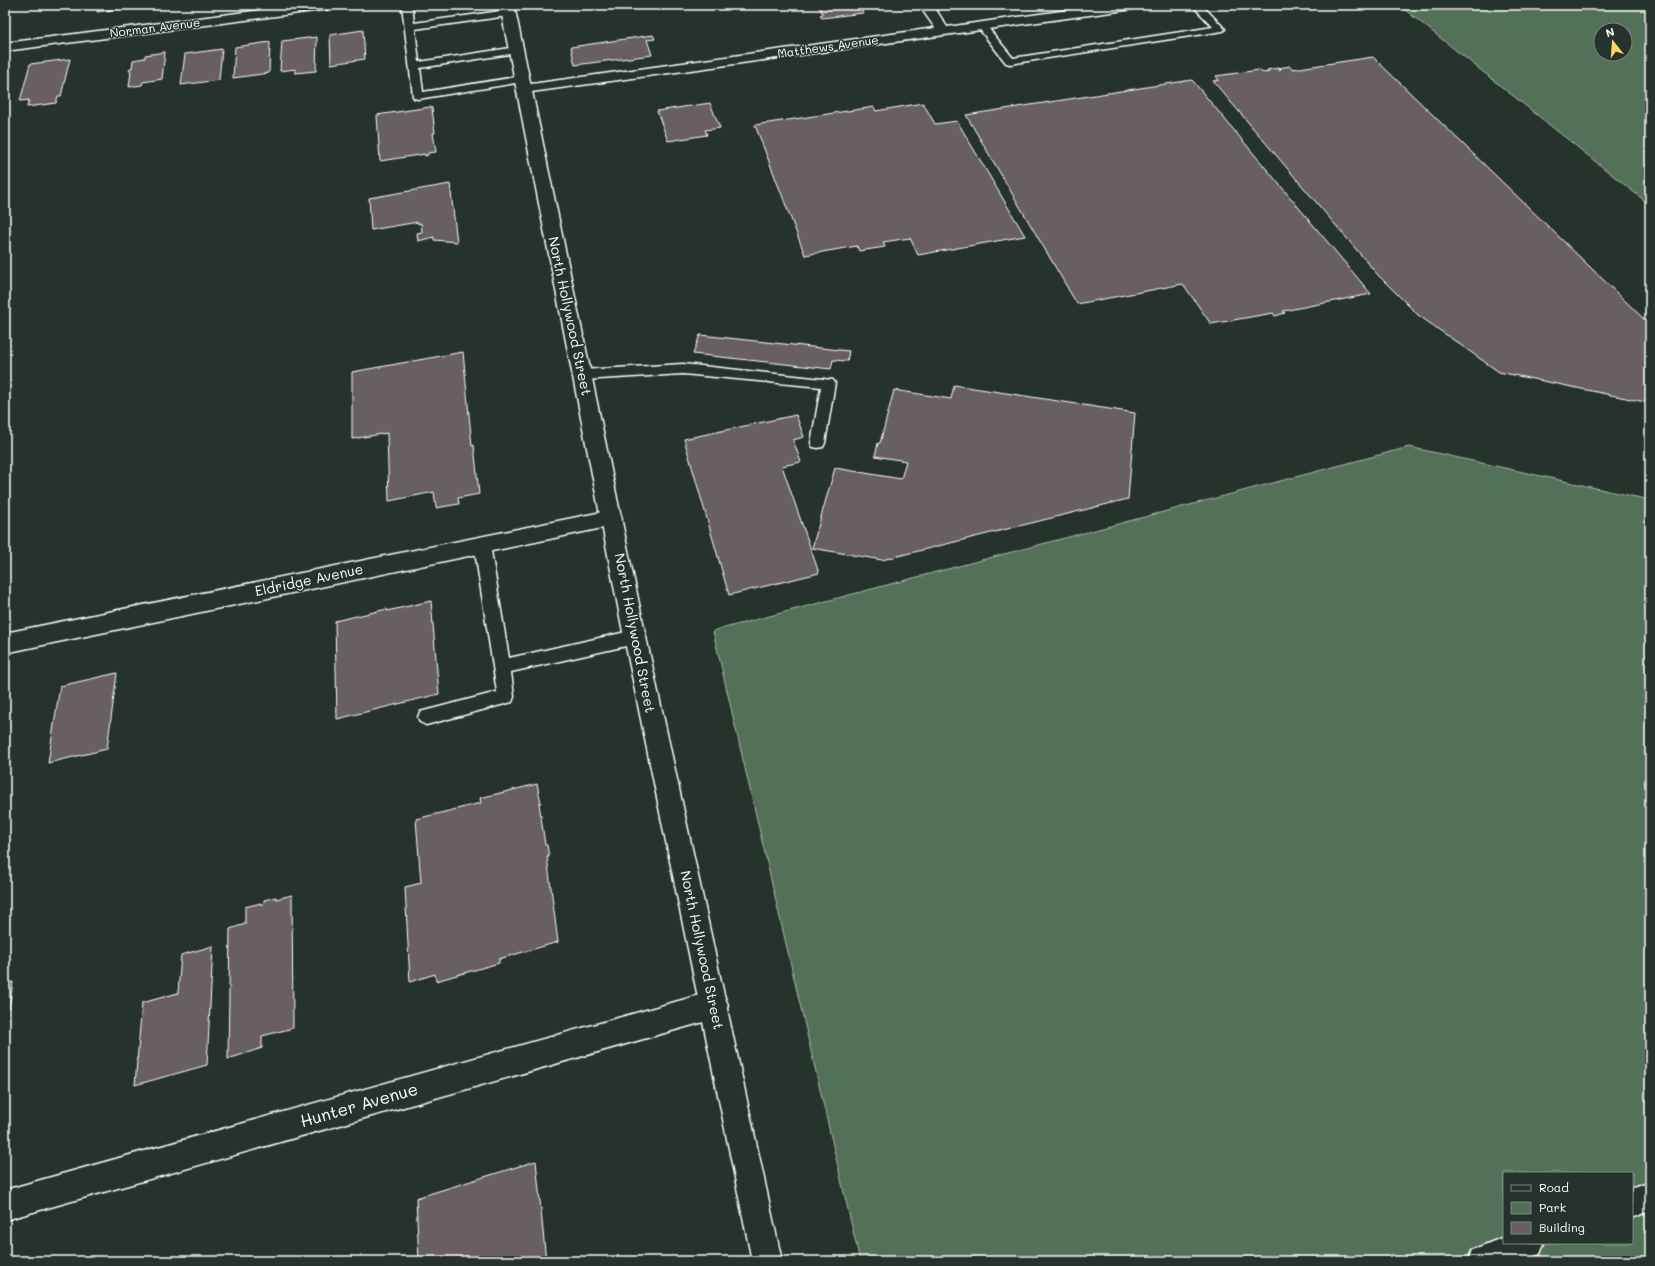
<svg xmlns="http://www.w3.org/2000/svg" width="1655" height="1266" viewBox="0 0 1655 1266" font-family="Mali,sans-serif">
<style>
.green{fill:#527058;stroke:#a8b8ac;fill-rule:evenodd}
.building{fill:#685e64;stroke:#fff}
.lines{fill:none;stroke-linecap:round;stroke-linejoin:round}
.service-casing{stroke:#fff;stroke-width:3}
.minor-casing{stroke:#fff;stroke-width:3}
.secondary-casing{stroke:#fff;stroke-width:3}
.service{fill:#26332d;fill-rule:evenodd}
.minor{fill:#26332d;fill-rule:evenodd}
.secondary{fill:#26332d;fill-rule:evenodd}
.labels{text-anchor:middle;stroke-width:3;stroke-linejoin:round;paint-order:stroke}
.far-street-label{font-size:12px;fill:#fff;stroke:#26332d}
.street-label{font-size:14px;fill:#fff;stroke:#26332d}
.near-street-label{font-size:17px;fill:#fff;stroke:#26332d}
</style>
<rect width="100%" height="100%" fill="#26332d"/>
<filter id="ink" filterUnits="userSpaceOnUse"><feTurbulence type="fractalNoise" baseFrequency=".025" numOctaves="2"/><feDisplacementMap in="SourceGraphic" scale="8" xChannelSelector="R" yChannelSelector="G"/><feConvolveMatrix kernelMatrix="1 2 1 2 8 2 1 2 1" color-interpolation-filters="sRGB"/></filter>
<g filter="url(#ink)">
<path class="green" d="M1399 5H1650V205ZM1601 30H1625V54H1601Z
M1409 447 1650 500V1261H860L713 631ZM1504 1173H1632V1243H1504Z"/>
<path class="building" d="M98 5H133V7L97 12Z
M826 5H868L870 7 861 9 863 13 822 18 820 15 823 14 819 7 827 6Z
M363 30 365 59 331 64 330 35Z
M653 35 655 39 647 40 652 55 575 65 571 47Z
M317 37 316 71 295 73V69L280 71 282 41Z
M270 42 269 73 233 78 235 47Z
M222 49 219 80 181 85 185 54Z
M165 52 162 79 143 82 142 85 129 87 131 71H129L130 68H132L133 60 145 58V55Z
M1373 57 1650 325V403L1499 372 1418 315 1378 275 1213 81 1219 80 1216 76 1259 70 1263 73 1269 72 1267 70 1278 68 1280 71 1281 70 1279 68 1290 66 1293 69Z
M70 59 61 96H58L56 103 27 107 29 100 20 101 30 64Z
M1192 80 1371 294 1283 311 1285 313 1275 316 1273 313 1211 324 1183 284 1077 304 966 115Z
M710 103 720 128 705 130 707 135 668 141 657 111Z
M923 103 935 124 957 121 1025 236 918 255 910 238 883 242 885 247 859 251 857 246 805 255 755 125 874 107 876 111Z
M430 107 432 108 435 133H433L436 152 428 153V155L425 156V154L380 161 377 115Z
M450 184 457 242 434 240V237L418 241 417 233 422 232 421 223 418 224V222L371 230 369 198Z
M700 335 849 351 847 361 833 360 831 369 693 354Z
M463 352 472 446 474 445 479 494 458 498 459 504 436 508 434 492 389 501 387 433 352 439V372Z
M954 385 1135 413 1128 499 882 560 812 548 835 468 901 479 906 461 875 456 878 443H880L894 390 951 399Z
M796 415 804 437 793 440 801 462 782 466 819 573 729 595 684 439Z
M431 601 439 694 337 719 335 621 387 609V611Z
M117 673 107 749 48 763 60 686Z
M537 784 541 803H539L545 845H547L549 857H547L558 942 499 959V963L436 981 435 974 410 982 405 887 421 883 416 819 481 803 480 798Z
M292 895 293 1028 262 1036V1048L228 1059 230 929 245 924V907L261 903V905L264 904V900L276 897V899Z
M213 946 207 1065 135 1085 142 1003 178 993 181 955Z
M13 982 5 1036V984Z
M536 1161 546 1261H419L416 1198Z"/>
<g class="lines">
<defs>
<path id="service" d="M402 5H412L414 23 508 10 513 13 508 16 415 29 419 62 516 47 521 50 516 53 420 68 423 92 522 76 527 79 522 82 418 99 414 98 413 96Z
M1192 5H1202L1223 27 1225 29 1223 31 1010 64 1006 63 977 26 979 24H985L1013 58 1213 27Z
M683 364 833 380 835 383 825 443 823 447 818 448 813 447 811 443 821 387 683 374 582 380 577 378 575 375 577 372 582 370Z
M482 539 487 541 490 545 509 658 635 630 641 632 643 637 641 642 635 644 511 672 514 697 512 702 426 725 420 722 418 717 420 712 497 692 474 545 477 541Z"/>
<path id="minor" d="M299 5H337L335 8 330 9 5 51V43Z
M919 5H933L947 27 1104 5H1140L1138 8 1133 9 524 93 519 92 517 89 519 86 524 85 935 28Z
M612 510 619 512 622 518 619 524 612 526 5 653V633Z
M714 991 724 995 728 1005 724 1015 714 1019 5 1220V1190Z
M1650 1181V1211L1632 1218V1188Z
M1504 1237V1243H1544L1540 1254 1522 1261H1468L1472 1250Z"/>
<path id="secondary" d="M500 5H514L646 637 782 1261H752L624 637Z"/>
</defs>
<use href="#service" class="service-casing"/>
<use href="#minor" class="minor-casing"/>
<use href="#secondary" class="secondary-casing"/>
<use href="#service" class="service"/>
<use href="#minor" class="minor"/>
<use href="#secondary" class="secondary"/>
</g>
</g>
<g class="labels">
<g class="far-street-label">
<text transform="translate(155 28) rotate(-7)" y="4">Norman Avenue</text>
<text transform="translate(828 47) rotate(-8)" y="4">Matthews Avenue</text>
</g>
<g class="street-label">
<text transform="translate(570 316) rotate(78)" y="5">North Hollywood Street</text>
<text transform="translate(309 580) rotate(-12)" y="5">Eldridge Avenue</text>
<text transform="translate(635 633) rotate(79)" y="5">North Hollywood Street</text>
<text transform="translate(702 950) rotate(78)" y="5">North Hollywood Street</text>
</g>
<g class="near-street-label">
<text transform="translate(359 1105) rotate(-16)" y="6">Hunter Avenue</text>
</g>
</g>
<rect width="1655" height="1266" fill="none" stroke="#26332d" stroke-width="20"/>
<rect x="10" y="10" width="1635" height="1246" fill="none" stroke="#fff" stroke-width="1.5" filter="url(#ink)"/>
<rect x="1503" y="1172" width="130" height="72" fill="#26332d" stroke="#7d8581"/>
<rect x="1511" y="1185" width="20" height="6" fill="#26332d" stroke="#7d8581"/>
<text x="1539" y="1192" font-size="12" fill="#ffffff">Road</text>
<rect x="1511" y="1202" width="20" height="12" fill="#527058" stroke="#7d8581"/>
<text x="1539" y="1212" font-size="12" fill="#ffffff">Park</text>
<rect x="1511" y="1222" width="20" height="12" fill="#685e64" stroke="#7d8581"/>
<text x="1539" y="1232" font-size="12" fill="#ffffff">Building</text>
<g transform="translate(1613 42) rotate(343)"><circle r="19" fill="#26332d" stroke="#7d8581"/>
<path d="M0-3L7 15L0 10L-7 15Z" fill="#ffd166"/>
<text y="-6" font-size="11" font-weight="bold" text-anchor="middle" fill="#ffffff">N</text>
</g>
</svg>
